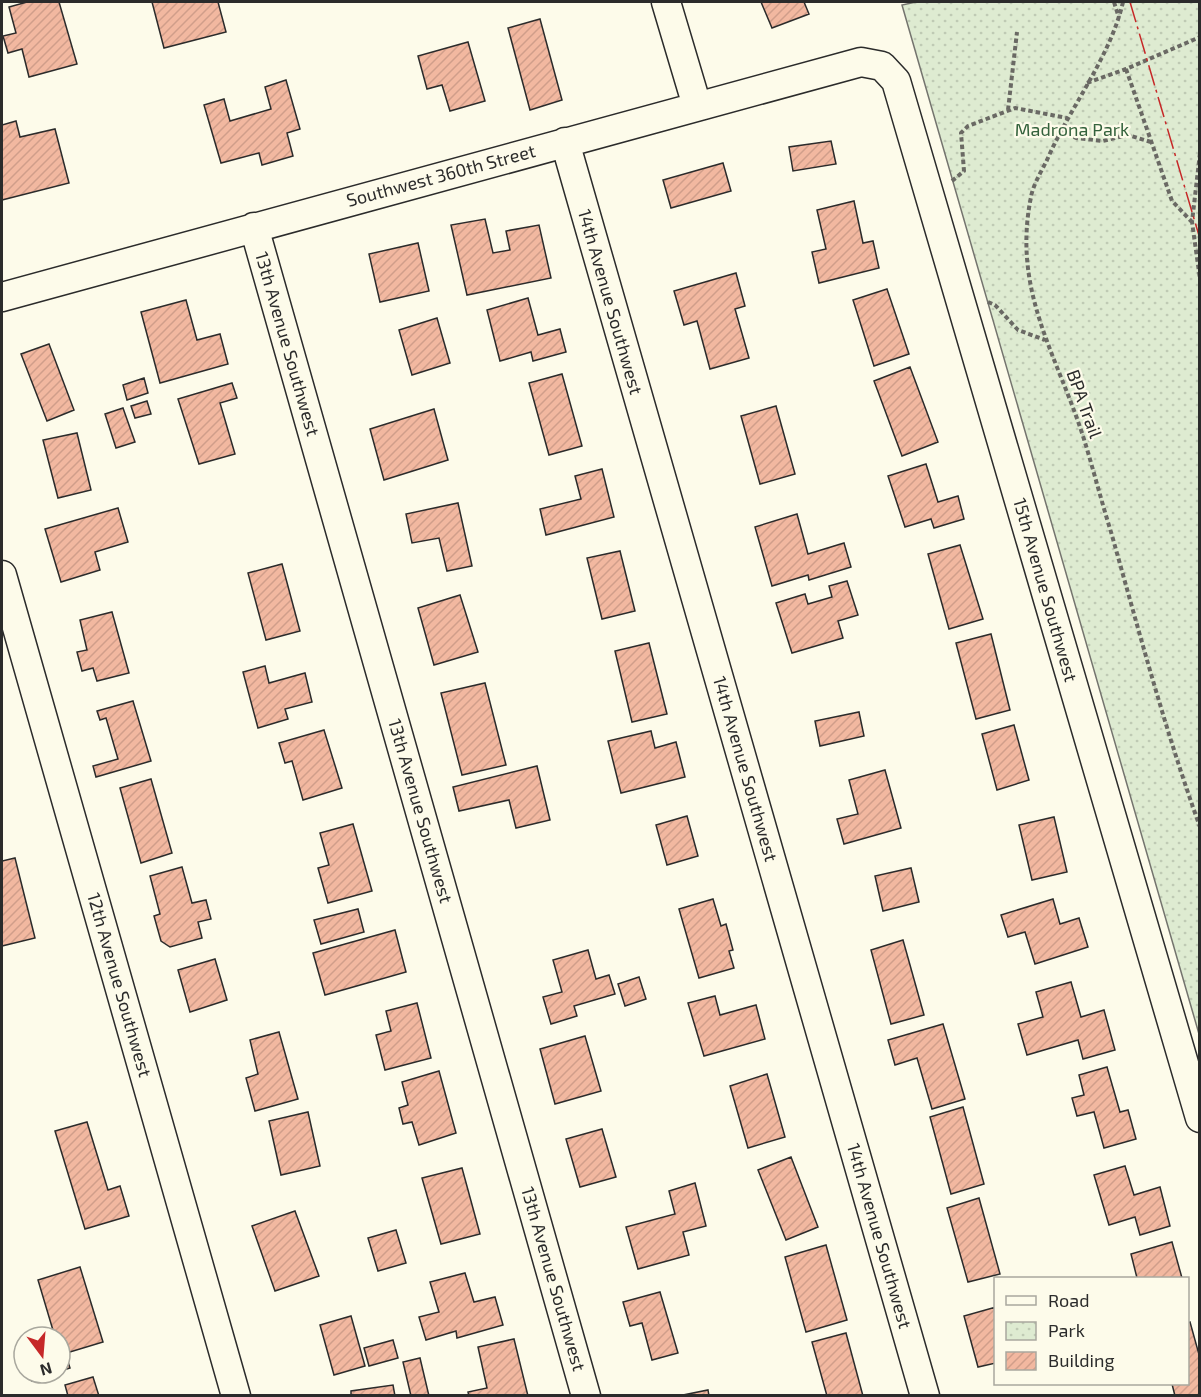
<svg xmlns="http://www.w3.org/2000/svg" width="1201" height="1397" viewBox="0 0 1201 1397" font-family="'Exo 2',sans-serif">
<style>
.park{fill:url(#park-dots);stroke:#74746e;stroke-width:1.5}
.building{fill:url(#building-hatch);stroke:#2b2b2b;stroke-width:1.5}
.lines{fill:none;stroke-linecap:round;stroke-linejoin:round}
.minor-casing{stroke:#2b2b2b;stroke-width:31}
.path{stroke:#6a6964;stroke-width:4;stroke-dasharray:4.5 3;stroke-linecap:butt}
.minor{stroke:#fdfbea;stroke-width:28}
.power{stroke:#c62828;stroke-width:1.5;stroke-dasharray:21 4.5 3 4.5;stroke-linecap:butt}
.labels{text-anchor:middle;stroke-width:4.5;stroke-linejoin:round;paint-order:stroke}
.park-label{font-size:18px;fill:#34623c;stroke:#fdfbea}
.street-label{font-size:18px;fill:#2b2b2b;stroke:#fdfbea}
</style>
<defs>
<pattern id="park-dots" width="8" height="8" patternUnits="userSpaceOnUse" patternTransform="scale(1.5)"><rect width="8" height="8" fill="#deebd1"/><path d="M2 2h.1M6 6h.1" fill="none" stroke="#bfcab4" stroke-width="1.8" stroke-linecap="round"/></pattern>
<pattern id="building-hatch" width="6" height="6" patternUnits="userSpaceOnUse" patternTransform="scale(1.5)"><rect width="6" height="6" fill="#f2b8a0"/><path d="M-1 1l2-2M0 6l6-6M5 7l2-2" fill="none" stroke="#d09e8a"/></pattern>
</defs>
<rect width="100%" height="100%" fill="#fdfbea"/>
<path class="park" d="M916 2H1199V1034L902 5Z"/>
<path class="building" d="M27 2H59L77 64 29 77 22 49 8 53 3 36 16 33 9 7Z
M152 2H218L226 32 164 48Z
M761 2H804L809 14 772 28Z
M540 19 562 100 530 110 508 28Z
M468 42 485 101 450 111 442 85 427 89 418 56Z
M286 80 300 129 287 133 293 156 262 165 259 153 221 163 204 105 224 99 230 121 271 109 265 87Z
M16 121 20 137 55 129 69 183 2 200V125Z
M831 141 836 164 793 171 789 147Z
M723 163 731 191 671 208 663 180Z
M854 201 863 243 873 241 879 268 819 283 812 252 826 249 817 210Z
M485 219 493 253 510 250 506 231 539 225 551 278 467 295 451 225Z
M418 243 429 291 380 302 369 254Z
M736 273 745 306 735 309 749 358 710 369 697 321 684 325 674 291Z
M887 289 909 354 874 366 853 300Z
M528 298 538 335 560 329 566 352 533 361 531 352 500 361 487 310Z
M186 300 197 340 220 334 228 364 160 383 141 312Z
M437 318 450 363 412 375 399 330Z
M49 344 74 410 47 421 21 354Z
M910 367 938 442 902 456 874 381Z
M562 374 582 446 549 455 529 383Z
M144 378 148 393 127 400 123 385Z
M232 383 237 398 220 403 235 454 199 464 178 399Z
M147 401 151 414 135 418 131 406Z
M776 406 795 474 760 484 741 416Z
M123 408 135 442 116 448 105 414Z
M434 409 448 460 384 480 370 429Z
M77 433 91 490 58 498 43 440Z
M926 464 938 502 958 496 964 519 934 528 931 519 905 527 888 476Z
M602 469 614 517 546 535 540 509 581 499 575 476Z
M458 503 472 566 447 571 439 538 412 543 406 514Z
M118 508 128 542 95 552 100 570 61 582 45 529Z
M797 514 808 554 844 543 851 567 809 580 808 575 772 586 755 527Z
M960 545 983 619 949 629 928 554Z
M620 551 635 611 602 619 587 558Z
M282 564 300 631 266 640 248 573Z
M847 581 858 615 838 621 843 638 792 653 776 603 805 594 808 604 832 597 829 586Z
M460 595 478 652 434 665 418 608Z
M112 612 129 673 97 681 93 668 82 671 77 652 87 650 80 620Z
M991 634 1010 710 976 719 956 643Z
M649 643 667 714 632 722 615 651Z
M265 666 269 683 305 673 312 702 285 709 288 719 258 728 243 672Z
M485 683 506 765 462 775 441 693Z
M133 701 151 761 96 777 93 766 118 759 106 718 100 720 97 711Z
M859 712 864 736 820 746 815 721Z
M1014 725 1029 780 997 790 982 734Z
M324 730 342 788 303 800 292 761 285 763 279 743Z
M651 731 655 748 676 742 685 777 621 793 608 741Z
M537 766 550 820 516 828 509 800 459 811 453 787Z
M885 770 901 828 844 844 837 819 858 814 849 780Z
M151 779 172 853 141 863 120 788Z
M687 816 698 856 667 865 656 825Z
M1054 817 1067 872 1032 880 1019 825Z
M353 824 372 891 328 903 318 868 329 865 320 833Z
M15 858 35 938 2 946V861Z
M182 867 192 903 206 900 211 919 198 922 202 938 170 947 161 941 154 916 160 914 150 876Z
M911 868 919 902 883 911 875 876Z
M713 899 721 926 726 924 733 950 729 951 734 968 699 978 679 909Z
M1053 899 1060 924 1079 918 1088 947 1035 964 1025 932 1008 937 1001 915Z
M358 909 364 932 321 944 314 920Z
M395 930 406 972 325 995 313 953Z
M903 940 924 1015 891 1024 871 950Z
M588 950 596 979 609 975 615 994 574 1006 577 1016 551 1024 543 997 562 992 553 960Z
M215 959 227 1000 190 1012 178 970Z
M639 977 646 999 625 1006 618 984Z
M1071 982 1081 1017 1104 1010 1115 1050 1083 1059 1078 1040 1027 1055 1018 1024 1043 1017 1036 992Z
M715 996 720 1015 756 1005 765 1039 704 1056 688 1003Z
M417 1003 431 1058 385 1070 376 1035 391 1031 386 1011Z
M943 1024 965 1099 932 1109 917 1058 895 1065 888 1040Z
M279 1032 298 1099 255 1111 246 1078 258 1074 250 1040Z
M585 1036 601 1091 555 1104 540 1049Z
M1107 1067 1120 1112 1128 1110 1136 1139 1104 1148 1094 1112 1077 1116 1072 1098 1084 1095 1079 1075Z
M439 1071 456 1133 419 1145 412 1122 403 1124 399 1108 408 1105 402 1082Z
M767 1074 785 1137 748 1148 730 1086Z
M963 1107 984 1184 951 1194 930 1117Z
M308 1112 320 1166 281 1175 269 1121Z
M87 1122 108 1190 120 1186 129 1216 85 1229 55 1131Z
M602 1129 616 1177 580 1187 566 1139Z
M791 1157 818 1227 786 1240 758 1170Z
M1125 1166 1134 1195 1160 1187 1170 1226 1140 1235 1135 1217 1109 1225 1094 1175Z
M462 1168 480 1234 441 1244 422 1178Z
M695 1183 706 1226 683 1232 689 1255 638 1269 626 1227 675 1214 669 1191Z
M979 1198 1000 1274 968 1282 947 1208Z
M295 1211 319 1276 275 1291 252 1226Z
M396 1230 406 1263 378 1271 368 1238Z
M1172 1242 1182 1278H1137L1131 1254Z
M826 1245 847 1320 806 1332 785 1257Z
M80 1267 103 1342 60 1355V1337H55L38 1280Z
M465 1273 474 1302 495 1297 503 1325 457 1338 456 1331 426 1340 419 1317 439 1312 430 1282Z
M660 1292 678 1353 652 1360 642 1323 630 1326 623 1302Z
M996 1307V1363L978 1367 964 1316Z
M351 1316 365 1366 334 1375 320 1325Z
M1190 1322 1200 1358V1396H1175L1172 1384H1188V1323Z
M846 1333 863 1396H827L812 1342Z
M514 1339 528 1396H469L468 1392 487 1388 478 1347Z
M393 1340 398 1358 369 1366 364 1348Z
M65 1353 70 1368 60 1371V1355Z
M420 1358 429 1396H411L403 1362Z
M29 1373H55L32 1381Z
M93 1377 99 1396H68L65 1385Z
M393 1385 395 1396H351V1391Z
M708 1390 709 1396H678Z"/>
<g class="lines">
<defs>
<path id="minor" d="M666 2 697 106
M565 142 925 1396
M254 227 586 1396
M2 297 861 62 882 66 896 81 1200 1118
M2 575 236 1396"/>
</defs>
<use href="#minor" class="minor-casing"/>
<path class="path" d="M1114 2 1119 18
M1123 2C1110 58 1070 107 1047 160 1041 172 1033 185 1031 197 1012 290 1056 353 1083 436 1093 468 1101 500 1111 532 1139 631 1165 730 1200 827
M1126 69 1172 201 1192 222
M1087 83 1126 69 1200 37
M1008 110 1017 32
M1060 131 1076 138 1103 141 1128 135 1151 142
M1200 153 1192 222 1200 279
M952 181 964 171 961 133 968 126 1015 108 1067 118
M988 302 995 305 1018 330 1045 340"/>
<use href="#minor" class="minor"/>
<path class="power" d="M1130 2 1200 239"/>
</g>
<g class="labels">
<g class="park-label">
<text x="1072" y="136">Madrona Park</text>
</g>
<g class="street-label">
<text transform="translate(441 176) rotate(-15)" y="6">Southwest 360th Street</text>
<text transform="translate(610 302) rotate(74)" y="6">14th Avenue Southwest</text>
<text transform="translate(287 344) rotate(74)" y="6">13th Avenue Southwest</text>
<text transform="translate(1084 404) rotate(70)" y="6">BPA Trail</text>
<text transform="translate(1045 590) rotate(74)" y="6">15th Avenue Southwest</text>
<text transform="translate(745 769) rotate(74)" y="6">14th Avenue Southwest</text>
<text transform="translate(420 811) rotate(74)" y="6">13th Avenue Southwest</text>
<text transform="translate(119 985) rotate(74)" y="6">12th Avenue Southwest</text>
<text transform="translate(879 1236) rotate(74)" y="6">14th Avenue Southwest</text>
<text transform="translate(553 1279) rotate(74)" y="6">13th Avenue Southwest</text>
</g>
</g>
<rect width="1201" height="1397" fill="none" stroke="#2b2b2b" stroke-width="6"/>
<rect x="994" y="1277" width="195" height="108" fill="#fdfbea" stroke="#a9a89e" stroke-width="1.5"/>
<rect x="1006" y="1296" width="30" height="9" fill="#fdfbea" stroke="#a9a89e" stroke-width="1.5"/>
<text x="1048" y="1307" font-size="18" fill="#2b2b2b">Road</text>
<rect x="1006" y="1322" width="30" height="18" fill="url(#park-dots)" stroke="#a9a89e" stroke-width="1.5"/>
<text x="1048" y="1337" font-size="18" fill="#2b2b2b">Park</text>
<rect x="1006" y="1352" width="30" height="18" fill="url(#building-hatch)" stroke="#a9a89e" stroke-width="1.5"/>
<text x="1048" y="1367" font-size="18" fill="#2b2b2b">Building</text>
<g transform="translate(42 1355) rotate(164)"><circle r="28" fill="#fdfbea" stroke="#a9a89e" stroke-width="1.5"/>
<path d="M0-4.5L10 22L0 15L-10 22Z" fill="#c62828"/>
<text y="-9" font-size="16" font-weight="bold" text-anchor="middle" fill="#2b2b2b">N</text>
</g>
</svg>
